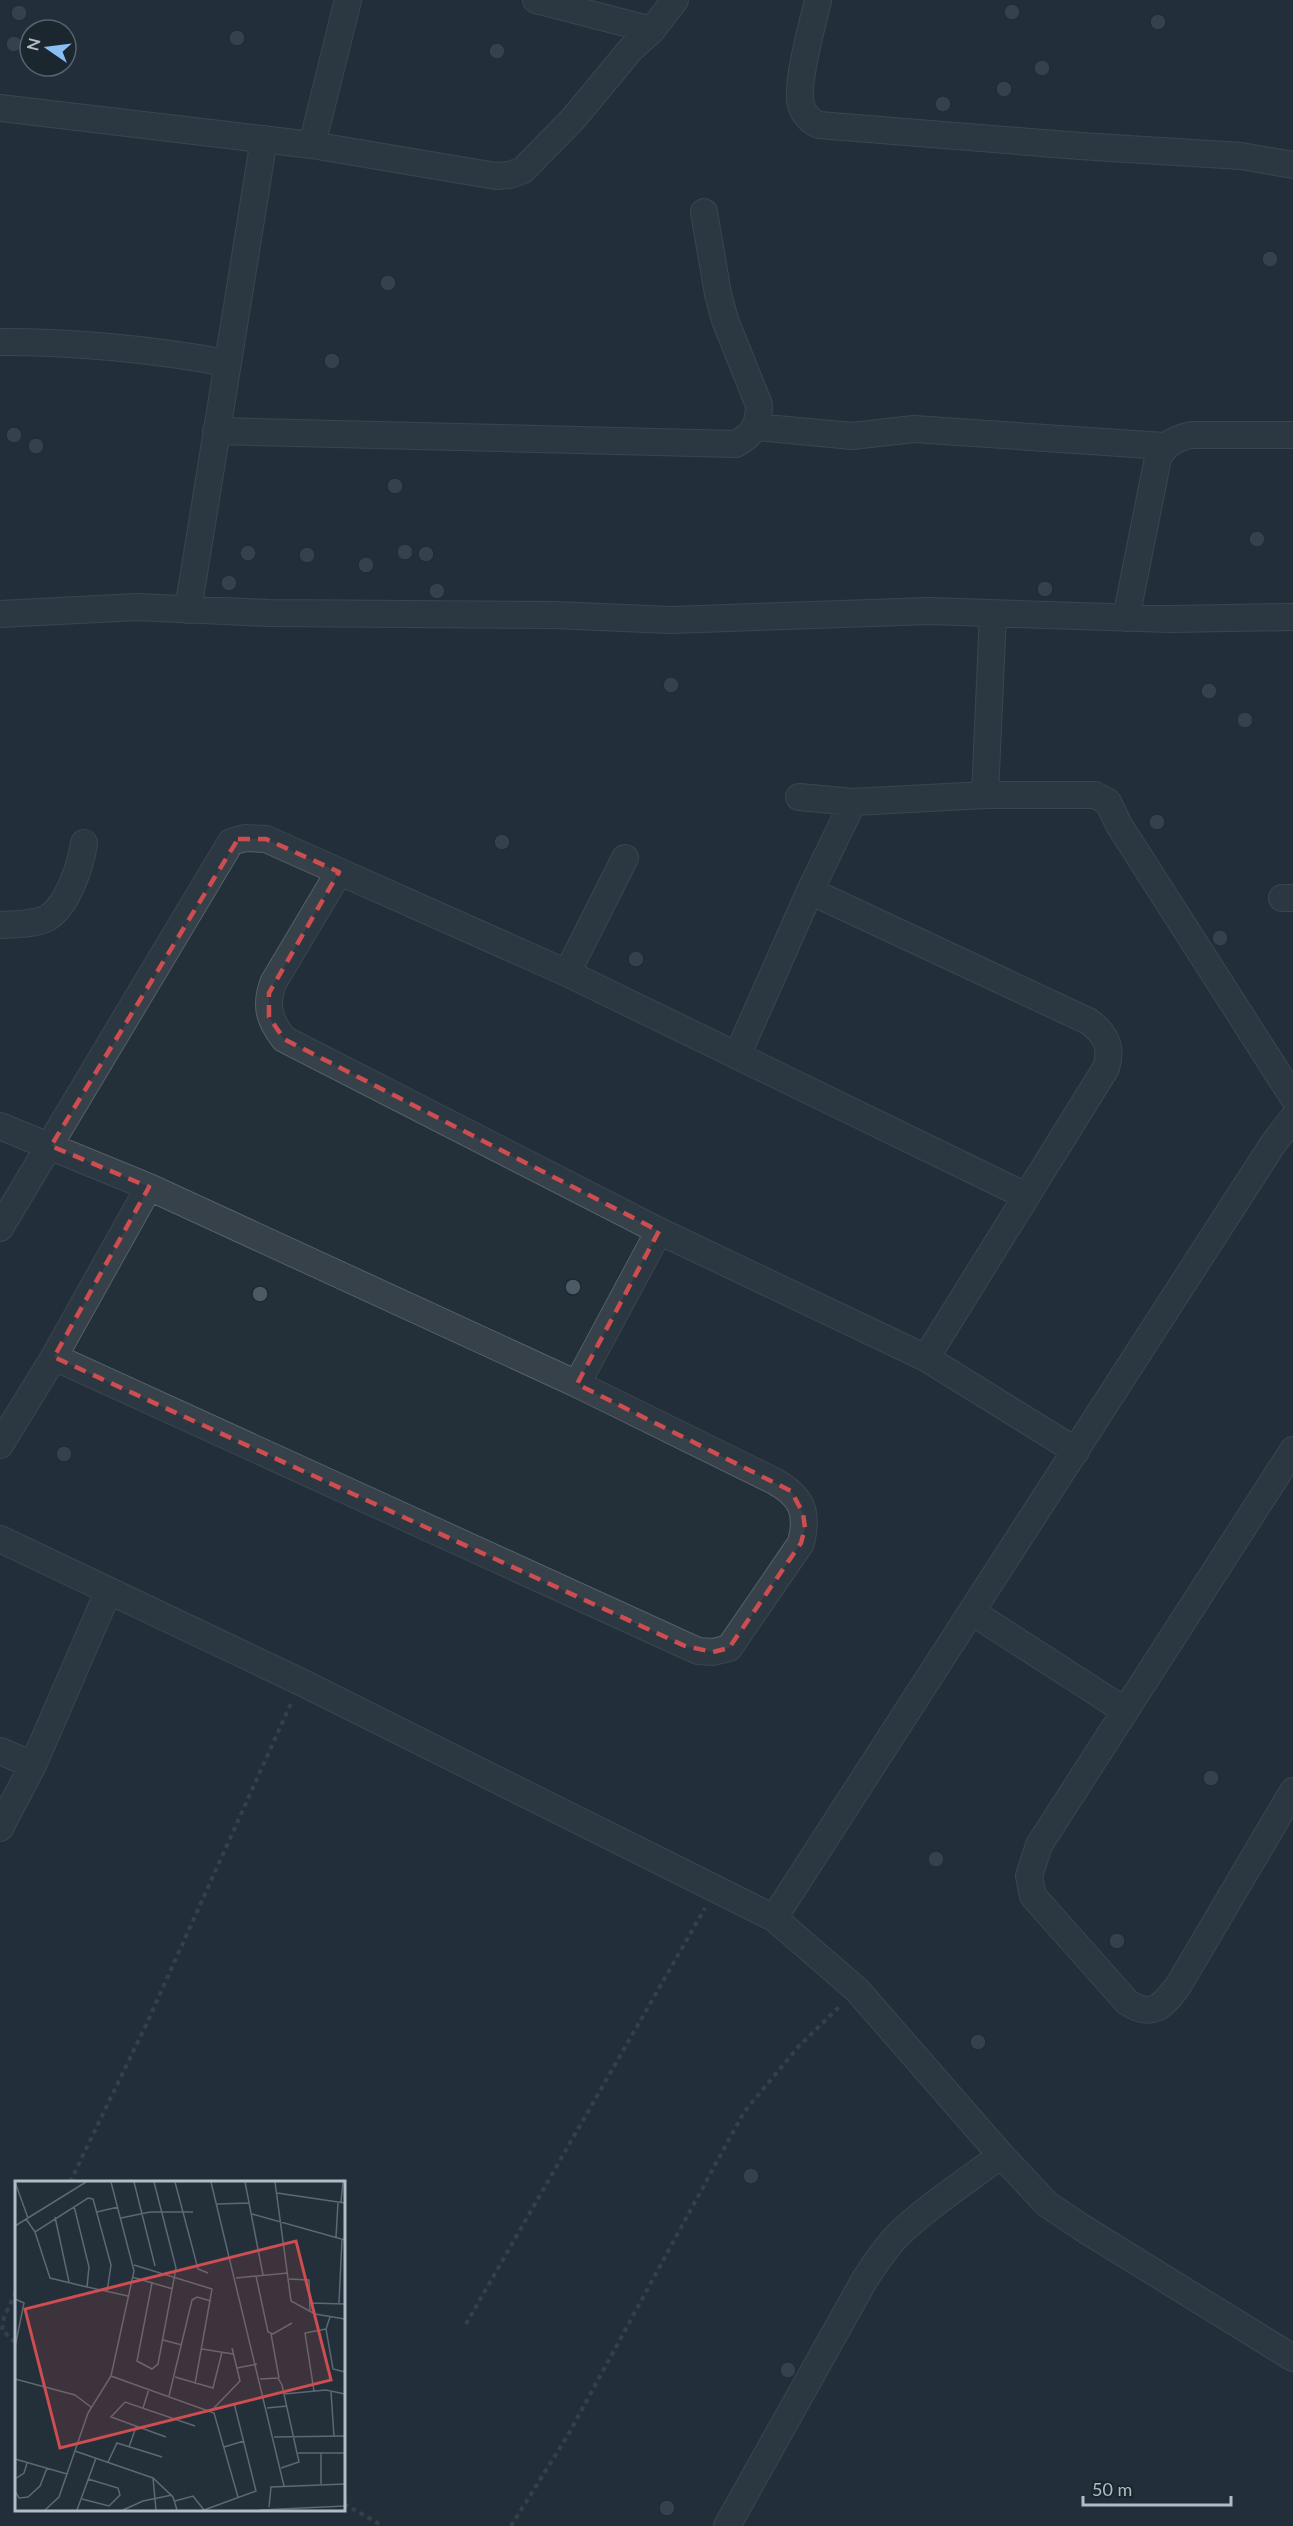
<svg xmlns="http://www.w3.org/2000/svg" width="1293" height="2526" viewBox="0 0 1293 2526" font-family="Lato,sans-serif">
<style>
.building{fill:#4c5a65;stroke:#1e2831;stroke-width:1.5}
.lines{fill:none;stroke-linecap:round;stroke-linejoin:round}
.minor-casing{stroke:#555f68;stroke-width:28}
.path{stroke:#455959;stroke-width:4;stroke-dasharray:4.5 4.5;stroke-linecap:butt}
.minor{stroke:#37414a;stroke-width:26}
.marked{fill:none;stroke:#cd4d50;stroke-width:4.5;stroke-dasharray:12 8;stroke-linejoin:round}
.inset-road{fill:none;stroke:#5c6872;stroke-width:1.5}
.view{fill:#cd4d50;fill-opacity:0.15;stroke:#cd4d50;stroke-width:3}
.inset-edge{fill:none;stroke:#b2bcc6;stroke-width:3}
</style>
<rect width="100%" height="100%" fill="#23303a"/>
<path class="building" d="M1004 12a8 8 0 1 1 16 0a8 8 0 1 1-16 0Z
M11 13a8 8 0 1 1 16 0a8 8 0 1 1-16 0Z
M1150 22a8 8 0 1 1 16 0a8 8 0 1 1-16 0Z
M229 38a8 8 0 1 1 16 0a8 8 0 1 1-16 0Z
M6 44a8 8 0 1 1 16 0a8 8 0 1 1-16 0Z
M489 51a8 8 0 1 1 16 0a8 8 0 1 1-16 0Z
M1034 68a8 8 0 1 1 16 0a8 8 0 1 1-16 0Z
M996 89a8 8 0 1 1 16 0a8 8 0 1 1-16 0Z
M935 104a8 8 0 1 1 16 0a8 8 0 1 1-16 0Z
M1262 259a8 8 0 1 1 16 0a8 8 0 1 1-16 0Z
M380 283a8 8 0 1 1 16 0a8 8 0 1 1-16 0Z
M324 361a8 8 0 1 1 16 0a8 8 0 1 1-16 0Z
M6 435a8 8 0 1 1 16 0a8 8 0 1 1-16 0Z
M28 446a8 8 0 1 1 16 0a8 8 0 1 1-16 0Z
M387 486a8 8 0 1 1 16 0a8 8 0 1 1-16 0Z
M1249 539a8 8 0 1 1 16 0a8 8 0 1 1-16 0Z
M397 552a8 8 0 1 1 16 0a8 8 0 1 1-16 0Z
M240 553a8 8 0 1 1 16 0a8 8 0 1 1-16 0Z
M418 554a8 8 0 1 1 16 0a8 8 0 1 1-16 0Z
M299 555a8 8 0 1 1 16 0a8 8 0 1 1-16 0Z
M358 565a8 8 0 1 1 16 0a8 8 0 1 1-16 0Z
M221 583a8 8 0 1 1 16 0a8 8 0 1 1-16 0Z
M1037 589a8 8 0 1 1 16 0a8 8 0 1 1-16 0Z
M429 591a8 8 0 1 1 16 0a8 8 0 1 1-16 0Z
M663 685a8 8 0 1 1 16 0a8 8 0 1 1-16 0Z
M1201 691a8 8 0 1 1 16 0a8 8 0 1 1-16 0Z
M1237 720a8 8 0 1 1 16 0a8 8 0 1 1-16 0Z
M1149 822a8 8 0 1 1 16 0a8 8 0 1 1-16 0Z
M494 842a8 8 0 1 1 16 0a8 8 0 1 1-16 0Z
M1212 938a8 8 0 1 1 16 0a8 8 0 1 1-16 0Z
M628 959a8 8 0 1 1 16 0a8 8 0 1 1-16 0Z
M565 1287a8 8 0 1 1 16 0a8 8 0 1 1-16 0Z
M252 1294a8 8 0 1 1 16 0a8 8 0 1 1-16 0Z
M56 1454a8 8 0 1 1 16 0a8 8 0 1 1-16 0Z
M1203 1778a8 8 0 1 1 16 0a8 8 0 1 1-16 0Z
M928 1859a8 8 0 1 1 16 0a8 8 0 1 1-16 0Z
M1109 1941a8 8 0 1 1 16 0a8 8 0 1 1-16 0Z
M970 2042a8 8 0 1 1 16 0a8 8 0 1 1-16 0Z
M743 2176a8 8 0 1 1 16 0a8 8 0 1 1-16 0Z
M780 2370a8 8 0 1 1 16 0a8 8 0 1 1-16 0Z
M659 2508a8 8 0 1 1 16 0a8 8 0 1 1-16 0Z"/>
<g class="lines">
<defs>
<path id="minor" d="M536 0 652 30
M818 0C813 23 795 85 801 105 804 115 810 121 819 125L1080 146 1241 156 1293 165
M0 108 312 145 496 176 510 175 523 170 573 119 631 49 652 30 675 0
M312 145 348 0
M0 342C77 342 151 349 227 363
M756 427 852 436 914 429 1164 446
M216 431 736 444C754 434 759 424 759 405L725 320 718 294 704 212
M188 610 264 139
M0 614 137 607 269 613 554 615 670 620 929 611 1170 619 1293 617
M1126 618 1158 458C1166 443 1175 439 1191 435H1293
M985 795 993 614
M799 797 853 802 985 795H1095L1108 802 1119 825 1293 1097
M339 872 273 983C265 1006 269 1020 284 1039L659 1231 926 1358 1076 1451
M810 891 1088 1021C1105 1033 1113 1047 1106 1068L926 1358
M1282 898H1293
M0 925C15 924 33 925 47 918 67 907 81 865 84 843
M567 973 625 858
M737 1056 810 891 853 802
M0 1126 149 1187 577 1384 774 1481C801 1496 809 1511 801 1543L729 1648 713 1652 698 1651 54 1357
M0 1228 231 842 245 838 266 839 567 973 1026 1196
M577 1384 659 1231
M0 1445 54 1357 149 1187
M1293 1450 1039 1845 1029 1876 1033 1896 1127 2002C1152 2019 1163 2006 1178 1986L1293 1791
M0 1539 301 1682 774 1918 857 1990 1001 2155 1047 2204 1081 2227 1293 2358
M972 1612 1124 1710
M0 1751 33 1765
M0 1828 33 1765 108 1592
M774 1918 1273 1144 1293 1118
M727 2526 865 2279C875 2264 885 2248 898 2235 929 2205 967 2181 1001 2155"/>
</defs>
<use href="#minor" class="minor-casing"/>
<path class="path" d="M70 2182 146 2025 292 1701
M16 2292 4 2317 2 2330 16 2343
M466 2324 705 1908
M344 2504 383 2526
M511 2526 568 2435 744 2112 799 2046 841 2005"/>
<use href="#minor" class="minor"/>
</g>
<path d="M0 0H1293V2526H0ZM238 839H266L339 872 269 993V1017L284 1039 659 1231 577 1384 791 1491 803 1513 805 1528 801 1543 729 1648 713 1652 685 1646 54 1357 149 1187 51 1146Z" fill="#23303a" fill-opacity=".55" fill-rule="evenodd"/>
<path class="marked" d="M238 839H266L339 872 269 993V1017L284 1039 659 1231 577 1384 791 1491 803 1513 805 1528 801 1543 729 1648 713 1652 685 1646 54 1357 149 1187 51 1146Z"/>
<g transform="translate(15 2181)">
<rect width="330" height="330" fill="#23303a"/>
<path class="inset-road" d="M0 1 13 37M119 1 140 85M160 1 183 88 193 92M196 1 269 305M230 1 248 94M260 1 276 120 300 133 330 138M262 12 330 22M326 21 328 1M202 23 234 22M59 25 74 86 72 106 113 115M82 31 103 26M237 33 330 59M40 36 54 101M106 37 135 31H178M11 38 20 51 73 17 78 18 96 84 92 111M0 45 71 1M20 51 35 97 72 106M321 56 323 21M119 84 197 108 180 203M241 95 253 151 258 153 277 142M117 96 158 108M221 97 273 92M274 98 294 99 295 131M137 102 122 180 137 188 143 183 161 87 139 1M0 118 9 122 0 166M295 122 330 123M324 122 327 58M315 136 311 148 318 188 330 191M256 153 264 197M148 159 167 164M187 168 218 173M222 187 242 183M96 195 199 232 223 316M160 196 198 207 207 171M0 198 60 214 76 226M245 198 263 197 267 204 284 281 266 287M299 210 290 152 311 148M316 211 319 255M269 213 311 209 330 213M154 215 177 119 182 116 196 120M128 227 134 208M252 227 272 225M197 229 225 200 217 167M151 256 96 236 110 221 180 245M259 256 330 255M114 266 121 246M209 266 229 260M60 270 138 297 158 316 162 329M283 272H330M306 272V303M0 278 52 293M93 281 102 262 147 276M138 297 141 329M0 298 9 292 12 282M0 310 4 317 13 316 25 305 32 287M67 318 94 325 105 314 103 307 73 298M160 320 178 315 189 329 241 310 219 222M254 326 256 306 330 303M30 329 44 316 73 232 96 195 119 90 96 1M62 329 81 277M108 329 128 320 157 314M245 329 330 325"/>
<path class="view" d="M281 60 316 199 45 267 10 128Z"/>
<rect width="330" height="330" class="inset-edge"/>
</g>
<g transform="translate(48 48) rotate(284)"><circle r="28" fill="#1c262f" stroke="#58626b" stroke-width="1.5"/>
<path d="M0-4.5L10 22L0 15L-10 22Z" fill="#89c0f4"/>
<text y="-9" font-size="16" font-weight="bold" text-anchor="middle" fill="#b2bcc6">N</text>
</g>
<path d="M1083 2496v9h148v-9" fill="none" stroke="#b2bcc6" stroke-width="3"/>
<text x="1092" y="2496" font-size="18" fill="#b2bcc6" stroke="#1c262f" stroke-width="4.5" paint-order="stroke">50 m</text>
</svg>
